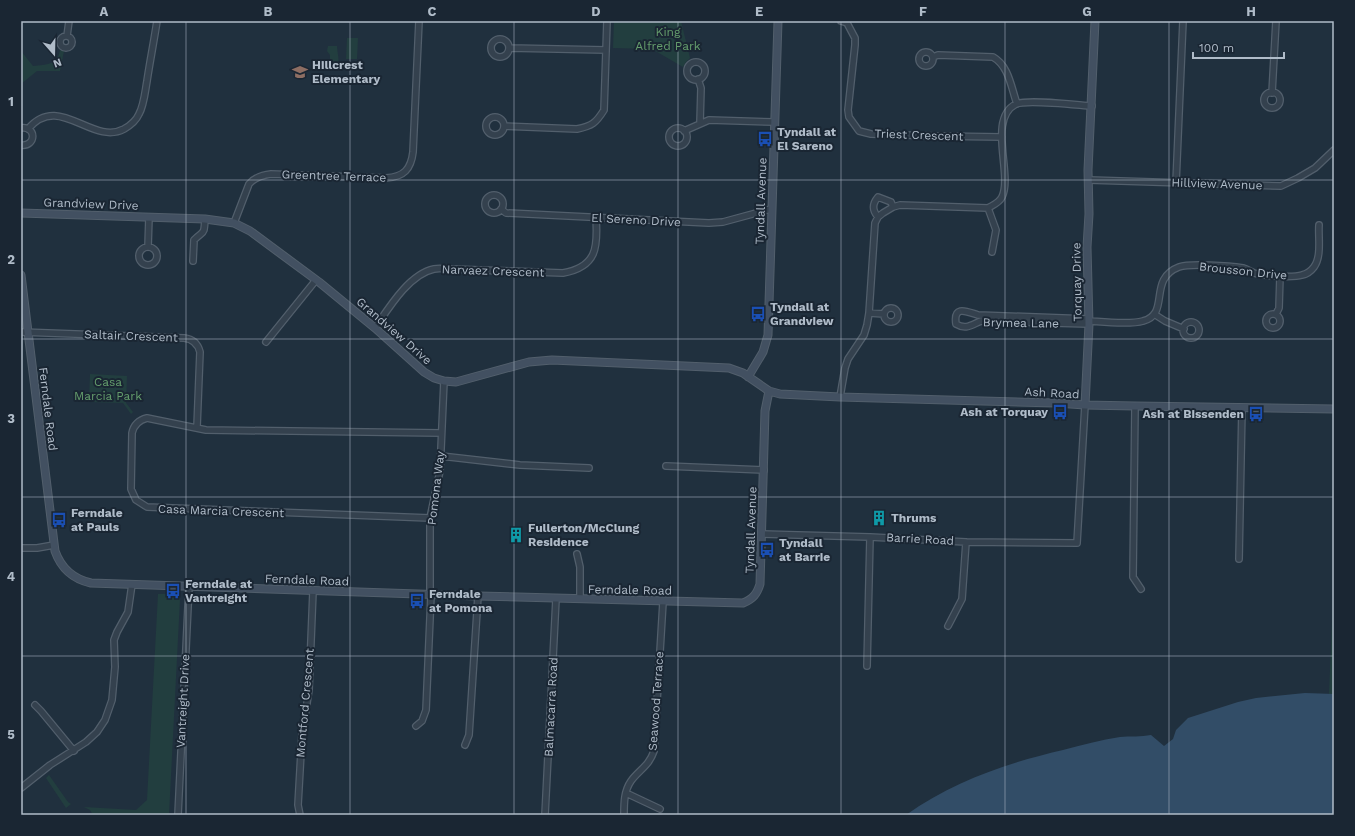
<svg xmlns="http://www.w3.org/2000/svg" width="1355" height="836" viewBox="0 0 1355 836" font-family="'Work Sans',sans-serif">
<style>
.green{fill:#223e3f}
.water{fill:#324d67}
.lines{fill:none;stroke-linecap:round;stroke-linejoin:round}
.street-casing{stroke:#525f6c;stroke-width:8}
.secondary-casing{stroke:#525f6c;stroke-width:9}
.street{stroke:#34414e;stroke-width:5.5}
.secondary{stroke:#425061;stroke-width:7}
.grid{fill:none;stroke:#b0bcc9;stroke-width:1;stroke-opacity:0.55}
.labels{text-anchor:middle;stroke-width:4;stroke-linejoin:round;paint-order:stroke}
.park-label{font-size:12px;fill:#649d6c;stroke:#1a2633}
.poi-label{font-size:12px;font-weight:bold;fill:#b0bcc9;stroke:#1a2633;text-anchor:start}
.street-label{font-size:12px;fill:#b0bcc9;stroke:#1a2633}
.neatline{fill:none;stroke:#b0bcc9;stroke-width:1.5}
.grid-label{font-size:13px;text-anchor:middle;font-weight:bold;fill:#b0bcc9}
</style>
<rect width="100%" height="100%" fill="#20303e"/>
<path class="green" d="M614 21H681L690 58 686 62 683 67 652 49 613 48Z
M347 38H358L357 59H346Z
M328 46H337C337 54 341 61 336 68H330V55L327 51Z
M60 50 64 51 60 71H37L21 84V51L33 66C47 64 57 66 60 50Z
M90 374 127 376 126 403 133 412 131 414 123 403 89 402Z
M1334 572V694H1329Z
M158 594H176L180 599 169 815H93L90 810 84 807 136 810 147 800Z
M49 775 68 802 71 804 66 808 46 778Z"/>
<path class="water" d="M1305 693 1334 694V815H906C954 781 1007 763 1063 750 1082 745 1101 740 1120 737 1130 736 1141 737 1151 735L1164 746 1173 739 1176 730 1188 718 1238 702 1256 698Z"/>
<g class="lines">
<defs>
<path id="street" d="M841 21 847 23 855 38V45L848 110 849 117 859 131 871 134 935 136 1002 137
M67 36 69 21
M60 42a6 6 0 1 1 12 0a6 6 0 1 1-12 0Z
M491 48a9 9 0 1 1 18 0a9 9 0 1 1-18 0Z
M509 48 606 50
M919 59a7 7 0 1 1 14 0a7 7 0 1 1-14 0Z
M933 57 938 55 993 57C1009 66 1011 87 1017 104
M687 71a9 9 0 1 1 18 0a9 9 0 1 1-18 0Z
M698 79 701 88 700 123
M1264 100a8 8 0 1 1 16 0a8 8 0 1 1-16 0Z
M1272 93 1276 21
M486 126a9 9 0 1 1 18 0a9 9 0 1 1-18 0Z
M504 126 577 129C592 126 596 123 604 110L607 21
M21 128C37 126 36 147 21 145
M669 137a9 9 0 1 1 18 0a9 9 0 1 1-18 0Z
M28 129C59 92 92 146 124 129 131 125 136 121 139 114 144 105 145 92 147 81 150 61 154 41 157 21
M684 131 709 120 774 122
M1089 180 1281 186 1298 178 1315 168 1334 150
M1176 183 1183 21
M485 204a9 9 0 1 1 18 0a9 9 0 1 1-18 0Z
M988 208 996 230 992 252
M501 209 506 213 709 223 723 222 771 209
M878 217C872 210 872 204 878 197L891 202 893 207
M234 223 249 184C255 177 262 175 271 174L386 178C404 177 411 169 413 152L419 21
M148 247 149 217
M139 256a9 9 0 1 1 18 0a9 9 0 1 1-18 0Z
M193 261 194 240C204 230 204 236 205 219
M884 315a7 7 0 1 1 14 0a7 7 0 1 1-14 0Z
M869 313 884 314
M1266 321a7 7 0 1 1 14 0a7 7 0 1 1-14 0Z
M1154 314 1165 321 1184 329
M1276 314 1279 308 1280 276
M1089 319 978 315C968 312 953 304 956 324 966 330 971 325 981 321L1089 324
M1089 321C1104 322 1130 325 1143 321 1171 314 1147 279 1179 267 1190 263 1230 266 1243 268 1247 269 1250 271 1254 273 1263 276 1293 278 1302 275 1307 274 1311 271 1314 267 1322 256 1318 237 1319 225
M1183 330a8 8 0 1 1 16 0a8 8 0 1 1-16 0Z
M375 328C388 309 409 274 434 269 439 268 445 269 450 269L563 273C597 267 598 247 596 218
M21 332 184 338C193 339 198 344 200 352L197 427
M266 342 316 280
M840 397 845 368 848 359 864 335 867 325 869 313 875 223 878 217 883 213 893 207 900 205 988 208C993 205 999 203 1002 197 1013 174 987 119 1016 104 1027 99 1077 105 1092 106
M1135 406 1133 577 1141 589
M441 456 520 465 589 468
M666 466 764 470
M430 518 147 507 136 500 131 489 132 433C134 424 139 420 147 418L206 430 441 433
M762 534 870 537 966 542 1077 543 1085 405
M21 548H37L54 545
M577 554 580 567V599
M1239 559 1242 408
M430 595V518L440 471 444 381
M948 626 962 599 966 542
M867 666 870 537
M35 705 41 711 74 751
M416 726 422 721 426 710 431 595
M465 745 469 735 478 596
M21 788 50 765 86 742 97 732 105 720 112 700 115 667 114 640 117 632 128 612 132 584
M626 793 660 809
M178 815 189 586
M300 815 298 805 302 735 309 690 313 591
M545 815 556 599
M624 815C624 803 624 791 631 781 639 770 649 766 654 751L663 602"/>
<path id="secondary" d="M21 213 205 219 234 223 250 231 319 282 375 328 424 372 434 378 444 381 456 382 529 362 552 360 729 368 743 373 769 391 780 394 840 397 1056 403 1085 405 1135 406 1334 409
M21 275 55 551C61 568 73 579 91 583L478 596 743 603C753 599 757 594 760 584L765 411 769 391
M748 377 763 352 768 335 778 21
M1085 405 1089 324 1087 247 1089 214 1088 170 1095 21"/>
</defs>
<use href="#street" class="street-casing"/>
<use href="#secondary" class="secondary-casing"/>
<use href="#street" class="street"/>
<use href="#secondary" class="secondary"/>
</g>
<path class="grid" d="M186 21V815M350 21V815M514 21V815M678 21V815M841 21V815M1005 21V815M1169 21V815M21 180H1334M21 339H1334M21 497H1334M21 656H1334"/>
<defs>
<symbol id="school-bare" viewBox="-9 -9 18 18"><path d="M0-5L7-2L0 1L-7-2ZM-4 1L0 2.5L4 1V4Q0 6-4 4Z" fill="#8d6e63" stroke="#1a2633" stroke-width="2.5" paint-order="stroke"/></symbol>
<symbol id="bus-bare" viewBox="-9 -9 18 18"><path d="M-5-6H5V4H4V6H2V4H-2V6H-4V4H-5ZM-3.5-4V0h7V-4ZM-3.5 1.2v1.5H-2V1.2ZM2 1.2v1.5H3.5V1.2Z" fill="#1a4fb4" stroke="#1a2633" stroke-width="2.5" paint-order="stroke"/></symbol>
<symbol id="building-bare" viewBox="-9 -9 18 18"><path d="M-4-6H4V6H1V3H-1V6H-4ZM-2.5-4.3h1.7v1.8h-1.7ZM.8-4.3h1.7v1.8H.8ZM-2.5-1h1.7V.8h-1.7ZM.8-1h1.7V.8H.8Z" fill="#0f9aa8" stroke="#1a2633" stroke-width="2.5" paint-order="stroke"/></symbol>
</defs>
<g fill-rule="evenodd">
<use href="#school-bare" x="289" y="61" width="22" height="22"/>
<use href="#bus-bare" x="754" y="128" width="22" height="22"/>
<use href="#bus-bare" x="747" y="303" width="22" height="22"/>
<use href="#bus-bare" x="1049" y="401" width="22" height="22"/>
<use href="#bus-bare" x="1245" y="403" width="22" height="22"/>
<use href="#building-bare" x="868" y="507" width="22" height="22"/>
<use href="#bus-bare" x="48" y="509" width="22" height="22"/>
<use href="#building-bare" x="505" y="524" width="22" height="22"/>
<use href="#bus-bare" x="756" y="539" width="22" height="22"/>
<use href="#bus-bare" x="162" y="580" width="22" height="22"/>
<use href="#bus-bare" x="406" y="590" width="22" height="22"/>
</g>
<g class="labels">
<g class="park-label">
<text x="668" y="36">King<tspan x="668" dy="14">Alfred Park</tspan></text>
<text x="108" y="386">Casa<tspan x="108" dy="14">Marcia Park</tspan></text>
</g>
<g class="poi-label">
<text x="312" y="69">Hillcrest<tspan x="312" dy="14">Elementary</tspan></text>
<text x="777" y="136">Tyndall at<tspan x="777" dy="14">El Sareno</tspan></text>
<text x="770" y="311">Tyndall at<tspan x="770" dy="14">Grandview</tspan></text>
<text x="1048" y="416" text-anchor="end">Ash at Torquay</text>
<text x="1244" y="418" text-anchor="end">Ash at Bissenden</text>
<text x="71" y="517">Ferndale<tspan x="71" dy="14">at Pauls</tspan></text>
<text x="891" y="522">Thrums</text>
<text x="528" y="532">Fullerton/McClung<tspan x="528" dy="14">Residence</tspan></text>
<text x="779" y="547">Tyndall<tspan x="779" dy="14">at Barrie</tspan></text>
<text x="185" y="588">Ferndale at<tspan x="185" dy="14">Vantreight</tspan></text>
<text x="429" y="598">Ferndale<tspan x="429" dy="14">at Pomona</tspan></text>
</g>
<g class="street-label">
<text transform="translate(919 135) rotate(2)" y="4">Triest Crescent</text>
<text transform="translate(334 176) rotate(2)" y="4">Greentree Terrace</text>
<text transform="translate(1217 184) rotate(2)" y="4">Hillview Avenue</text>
<text transform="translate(761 201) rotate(-88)" y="4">Tyndall Avenue</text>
<text transform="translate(91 204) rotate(2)" y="4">Grandview Drive</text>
<text transform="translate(636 220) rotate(3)" y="4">El Sereno Drive</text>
<text transform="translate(493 271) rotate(2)" y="4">Narvaez Crescent</text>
<text transform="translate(1243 271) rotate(6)" y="4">Brousson Drive</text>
<text transform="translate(1077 282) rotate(-91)" y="4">Torquay Drive</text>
<text transform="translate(1021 323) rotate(1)" y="4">Brymea Lane</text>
<text transform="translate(394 331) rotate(41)" y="4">Grandview Drive</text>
<text transform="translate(131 336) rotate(2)" y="4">Saltair Crescent</text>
<text transform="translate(1052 393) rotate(3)" y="4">Ash Road</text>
<text transform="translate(48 409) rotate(83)" y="4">Ferndale Road</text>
<text transform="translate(436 488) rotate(-83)" y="4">Pomona Way</text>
<text transform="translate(221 511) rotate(2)" y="4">Casa Marcia Crescent</text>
<text transform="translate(751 530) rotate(-88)" y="4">Tyndall Avenue</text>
<text transform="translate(920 539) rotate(3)" y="4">Barrie Road</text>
<text transform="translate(307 580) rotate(2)" y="4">Ferndale Road</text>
<text transform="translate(630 590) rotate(1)" y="4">Ferndale Road</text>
<text transform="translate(183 701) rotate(-87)" y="4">Vantreight Drive</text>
<text transform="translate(656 701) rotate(-86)" y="4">Seawood Terrace</text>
<text transform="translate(305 703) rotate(-85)" y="4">Montford Crescent</text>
<text transform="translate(551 707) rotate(-87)" y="4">Balmacarra Road</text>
</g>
</g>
<rect width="1355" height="836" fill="none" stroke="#1a2633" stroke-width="44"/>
<g transform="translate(54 54) rotate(160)" stroke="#1a2633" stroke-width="3" paint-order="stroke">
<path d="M0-3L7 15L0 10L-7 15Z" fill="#b0bcc9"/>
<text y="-6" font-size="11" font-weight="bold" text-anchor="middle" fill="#b0bcc9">N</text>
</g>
<path d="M1193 52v6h91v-6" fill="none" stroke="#b0bcc9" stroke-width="2"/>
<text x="1199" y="52" font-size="12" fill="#b0bcc9" stroke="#1a2633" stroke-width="3" paint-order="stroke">100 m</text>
<rect x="22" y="22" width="1311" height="792" class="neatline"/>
<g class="grid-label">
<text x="104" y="16">A</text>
<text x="268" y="16">B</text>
<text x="432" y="16">C</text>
<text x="596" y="16">D</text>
<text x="759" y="16">E</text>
<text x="923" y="16">F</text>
<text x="1087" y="16">G</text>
<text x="1251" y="16">H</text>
<text x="11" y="106">1</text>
<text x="11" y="264">2</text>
<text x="11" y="423">3</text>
<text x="11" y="581">4</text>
<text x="11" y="739">5</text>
</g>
</svg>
